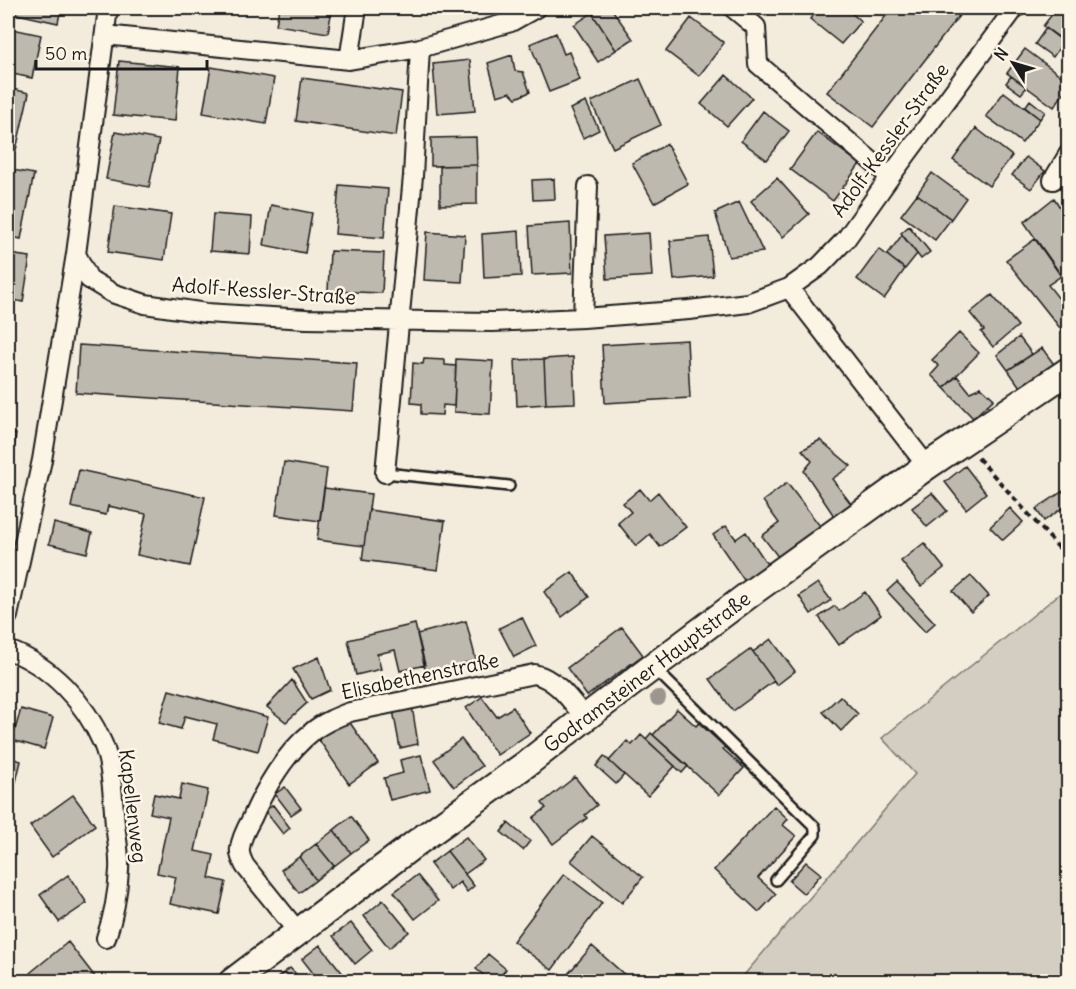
<svg xmlns="http://www.w3.org/2000/svg" width="1076" height="989" viewBox="0 0 1076 989" font-family="Delius,sans-serif">
<style>
.green{fill:#d3cec1;stroke:#78756e;stroke-width:1.5}
.building{fill:#beb9ae;stroke:#1c1c1c;stroke-width:1.5}
.lines{fill:none;stroke-linecap:round;stroke-linejoin:round}
.lane-casing{stroke:#1c1c1c;stroke-width:14}
.street-casing{stroke:#1c1c1c;stroke-width:22}
.secondary-casing{stroke:#1c1c1c;stroke-width:30}
.path{stroke:#1c1c1c;stroke-width:4;stroke-dasharray:6 4.5;stroke-linecap:butt}
.lane{stroke:#fcf5e5;stroke-width:9}
.street{stroke:#fcf5e5;stroke-width:18}
.secondary{stroke:#fcf5e5;stroke-width:26}
.tree{fill:#9b978e}
.labels{text-anchor:middle;stroke-width:5;stroke-linejoin:round;paint-order:stroke}
.street-label{font-size:20px;fill:#1c1c1c;stroke:#fcf5e5}
</style>
<rect width="100%" height="100%" fill="#f3ecdd"/>
<filter id="ink" filterUnits="userSpaceOnUse"><feTurbulence type="fractalNoise" baseFrequency=".0167" numOctaves="2"/><feDisplacementMap in="SourceGraphic" scale="12" xChannelSelector="R" yChannelSelector="G"/><feConvolveMatrix kernelMatrix="1 2 1 2 8 2 1 2 1" color-interpolation-filters="sRGB"/></filter>
<g filter="url(#ink)">
<path class="green" d="M1068 587V981H739L915 774 882 738Z"/>
<path class="building" d="M8 8H61L58 23 8 12Z
M279 8H332L328 33 276 25Z
M600 8H611L633 39 616 50 592 13Z
M819 8H845L861 21 841 44 810 19Z
M892 8H965L873 127 827 92Z
M1057 8H1068V45L1043 26Z
M592 13 616 50 598 62 574 25Z
M691 18 724 43 699 76 666 51Z
M8 28 41 35 32 78 8 73Z
M1046 28 1064 41 1053 57 1035 44Z
M556 33 564 54 569 52 580 80 549 92 530 44Z
M1025 49 1068 81V87L1054 107 1007 73Z
M512 55 515 71 523 72 530 92 516 98 510 92 497 96 488 63Z
M470 60 475 111 437 114 433 64Z
M119 61 180 67 175 121 113 115Z
M211 67 274 78 266 124 203 113Z
M726 75 752 98 727 126 701 104Z
M1011 76 1027 87 1021 94 1006 83Z
M302 78 402 92 396 136 296 121Z
M640 79 661 125 613 148 591 102Z
M8 88 29 93 16 150 8 148Z
M1004 92 1040 119 1022 143 986 116Z
M1030 100 1045 112 1040 119 1025 107Z
M586 102 599 130 583 138 570 109Z
M763 111 789 131 767 160 741 141Z
M976 128 1012 156 989 186 953 160Z
M115 132 159 140 149 187 106 179Z
M817 132 860 164 833 201 790 169Z
M476 137 477 165 431 166V138Z
M667 144 688 184 654 203 632 163Z
M1026 157 1045 171 1031 189 1012 175Z
M477 165V204L440 205V166Z
M8 169 34 174 21 239 8 236Z
M932 173 966 198 951 219 917 194Z
M777 178 809 214 783 237 751 201Z
M554 179 555 199 533 200 532 180Z
M339 185 388 189 384 238 335 234Z
M917 194 951 219 935 240 901 215Z
M1054 198 1068 220V285L1024 222Z
M739 202 763 252 729 257 715 213Z
M271 205 312 213 305 253 264 245Z
M115 206 171 214 164 260 108 252Z
M213 214 252 217 250 254 210 251Z
M570 223 572 273 532 275 529 226Z
M909 226 930 252 921 259 901 233Z
M519 231 521 276 484 278 482 234Z
M427 232 465 235 462 282 424 280Z
M649 233 652 276 607 279 604 236Z
M902 235 917 254 905 269 887 255Z
M709 237 713 276 674 280 670 241Z
M1035 239 1061 276 1048 285 1068 310V338L1006 260Z
M879 249 905 269 884 299 857 279Z
M330 251 384 253 382 293 328 291Z
M8 254 30 257 23 302 8 299Z
M992 295 1018 326 993 347 981 332 984 330 970 313Z
M959 333 979 353 944 388 931 375 939 366 932 360Z
M1019 337 1032 354 1008 370 997 355Z
M687 340 690 398 605 403 602 345Z
M79 345 357 363 353 411 76 393Z
M1042 348 1056 367 1022 390 1008 370Z
M573 357 575 403 546 404 544 359Z
M424 359 445 360V365L456 366 454 406 443 405 442 415 421 414V404L411 403 413 363 423 364Z
M456 359 493 361 490 414 454 412Z
M544 359 546 404 517 406 515 360Z
M957 376 970 392 981 387 994 399 973 418 944 388Z
M8 433 16 434 11 466 8 465Z
M820 440 851 466 832 479 852 505 834 516 804 471 812 461 802 450Z
M284 462 327 469 320 521 276 515Z
M965 466 986 493 966 509 945 482Z
M79 470 205 497 190 566 137 555 146 514 108 506 106 515 71 507Z
M787 483 820 526 779 558 762 536 779 523 763 501Z
M324 488 371 494 364 546 317 540Z
M640 489 649 500 658 492 686 527 660 547 650 534 636 546 618 523 631 512 623 503Z
M1063 491 1068 500V504L1044 521 1036 509Z
M932 493 947 511 927 527 912 508Z
M1010 508 1023 522 1003 540 990 527Z
M369 510 445 521 438 570 362 560Z
M54 523 92 533 87 553 49 544Z
M726 526 736 539 746 532 769 567 746 583 713 535Z
M924 543 944 568 921 586 901 561Z
M572 572 589 597 562 617 544 592Z
M971 576 989 596 971 612 953 591Z
M897 582 935 623 925 632 887 591Z
M818 583 831 600 811 614 799 596Z
M865 592 881 615 839 645 819 617 835 606 839 611Z
M522 617 536 646 514 657 499 628Z
M466 621 476 660 426 673 417 634Z
M415 624 425 665 400 671 395 650 377 654 381 669 356 675 348 640Z
M622 627 643 655 587 696 567 668Z
M771 639 795 671 777 685 753 652Z
M751 649 774 681 733 711 710 679Z
M319 657 330 690 311 699 293 669Z
M292 680 307 703 286 722 267 707Z
M169 690 268 717 258 751 213 739 217 724 185 716 181 729 159 723Z
M840 696 858 714 841 731 823 712Z
M482 697 497 717 513 707 530 733 497 755 479 729H480L466 708Z
M412 706 418 744 400 748 393 710Z
M21 709 53 718 44 749 12 740Z
M677 709 696 726 699 723 725 747 723 749 744 768 719 795 653 735Z
M346 717 378 763 349 784 317 737Z
M651 733 688 766 682 773 646 739Z
M641 735 675 766 648 796 609 761 627 741 632 745Z
M461 739 482 766 454 787 434 760Z
M421 755 430 790 390 800 384 778 403 773 400 760Z
M604 756 624 775 616 784 596 766Z
M8 757 21 761 15 786 8 784Z
M575 777 597 805 585 815 587 818 553 844 533 818 546 808 542 803Z
M182 784 208 790 195 851 214 855 209 878 226 882 219 914 170 904 176 877 157 873 169 817 150 813 154 794 179 799Z
M285 787 301 808 291 815 275 794Z
M73 795 95 825 52 857 30 826Z
M273 805 290 828 283 834 265 811Z
M774 806 788 819 783 825 796 836 758 878 776 894 759 912 714 870Z
M351 816 369 840 351 853 334 830Z
M508 823 530 841 523 850 501 832Z
M334 830 351 853 334 866 316 844Z
M592 836 643 877 622 903 571 861Z
M466 837 484 860 465 874 447 851Z
M316 844 334 866 316 880 299 857Z
M447 851 474 886 467 892 460 882 450 890 430 864Z
M299 857 316 880 299 893 281 870Z
M806 862 821 874 804 894 789 881Z
M564 874 602 903 552 970 513 941Z
M68 875 87 903 59 922 40 895Z
M417 875 438 901 415 919 394 892Z
M383 900 409 932 389 948 364 916Z
M351 923 372 950 355 964 333 936Z
M68 942 99 982H39L31 972Z
M320 945 344 975 337 982H320L302 959Z
M592 946 626 976 622 982H561Z
M488 954 506 969 496 982H492L476 969Z
M290 968 304 982H272Z
M404 974 412 982H397Z"/>
<g class="lines">
<defs>
<path id="lane" d="M385 473 509 486
M655 669 815 827V835L776 880"/>
<path id="street" d="M733 8 756 27 758 64 890 177
M105 35 349 60 420 48 511 22 536 8
M349 60 357 8
M1053 180 1068 155
M76 254 89 279 112 293 145 304 206 313 306 319 492 322 583 318 689 310 748 303 789 288 820 266 846 239 890 177 1015 8
M789 288 927 466
M583 318 588 186
M385 473 413 176 420 48
M8 616 42 460 76 254 108 8
M8 650C50 665 85 702 103 744 112 765 113 801 115 825 117 840 120 856 119 870 118 891 113 918 106 938
M298 932 245 866C242 860 239 855 240 848 241 838 247 827 252 818 266 786 285 753 313 731 324 722 337 717 350 712L534 674C557 679 571 701 585 718"/>
<path id="secondary" d="M232 982 416 843 529 762 585 718 755 590 927 466 1068 371"/>
</defs>
<use href="#lane" class="lane-casing"/>
<use href="#street" class="street-casing"/>
<use href="#secondary" class="secondary-casing"/>
<path class="path" d="M978 458 1068 558"/>
<use href="#lane" class="lane"/>
<use href="#street" class="street"/>
<use href="#secondary" class="secondary"/>
</g>
<circle class="tree" cx="658" cy="698" r="8"/>
</g>
<g class="labels">
<g class="street-label">
<text transform="translate(890 140) rotate(-54)" y="7">Adolf-Kessler-Straße</text>
<text transform="translate(264 291) rotate(4)" y="7">Adolf-Kessler-Straße</text>
<text transform="translate(647 672) rotate(-37)" y="7">Godramsteiner Hauptstraße</text>
<text transform="translate(420 676) rotate(-12)" y="7">Elisabethenstraße</text>
<text transform="translate(133 806) rotate(83)" y="7">Kapellenweg</text>
</g>
</g>
<rect width="1076" height="989" fill="none" stroke="#fcf5e5" stroke-width="30"/>
<rect x="15" y="15" width="1046" height="959" fill="none" stroke="#1c1c1c" stroke-width="2" filter="url(#ink)"/>
<g transform="translate(1013 63) rotate(307)" stroke="#fcf5e5" stroke-width="4.5" paint-order="stroke">
<path d="M0-4.5L10 22L0 15L-10 22Z" fill="#1c1c1c"/>
<text y="-9" font-size="16" font-weight="bold" text-anchor="middle" fill="#1c1c1c">N</text>
</g>
<path d="M36 60v9h171v-9" fill="none" stroke="#1c1c1c" stroke-width="3"/>
<text x="45" y="60" font-size="18" fill="#1c1c1c" stroke="#fcf5e5" stroke-width="4.5" paint-order="stroke">50 m</text>
</svg>
